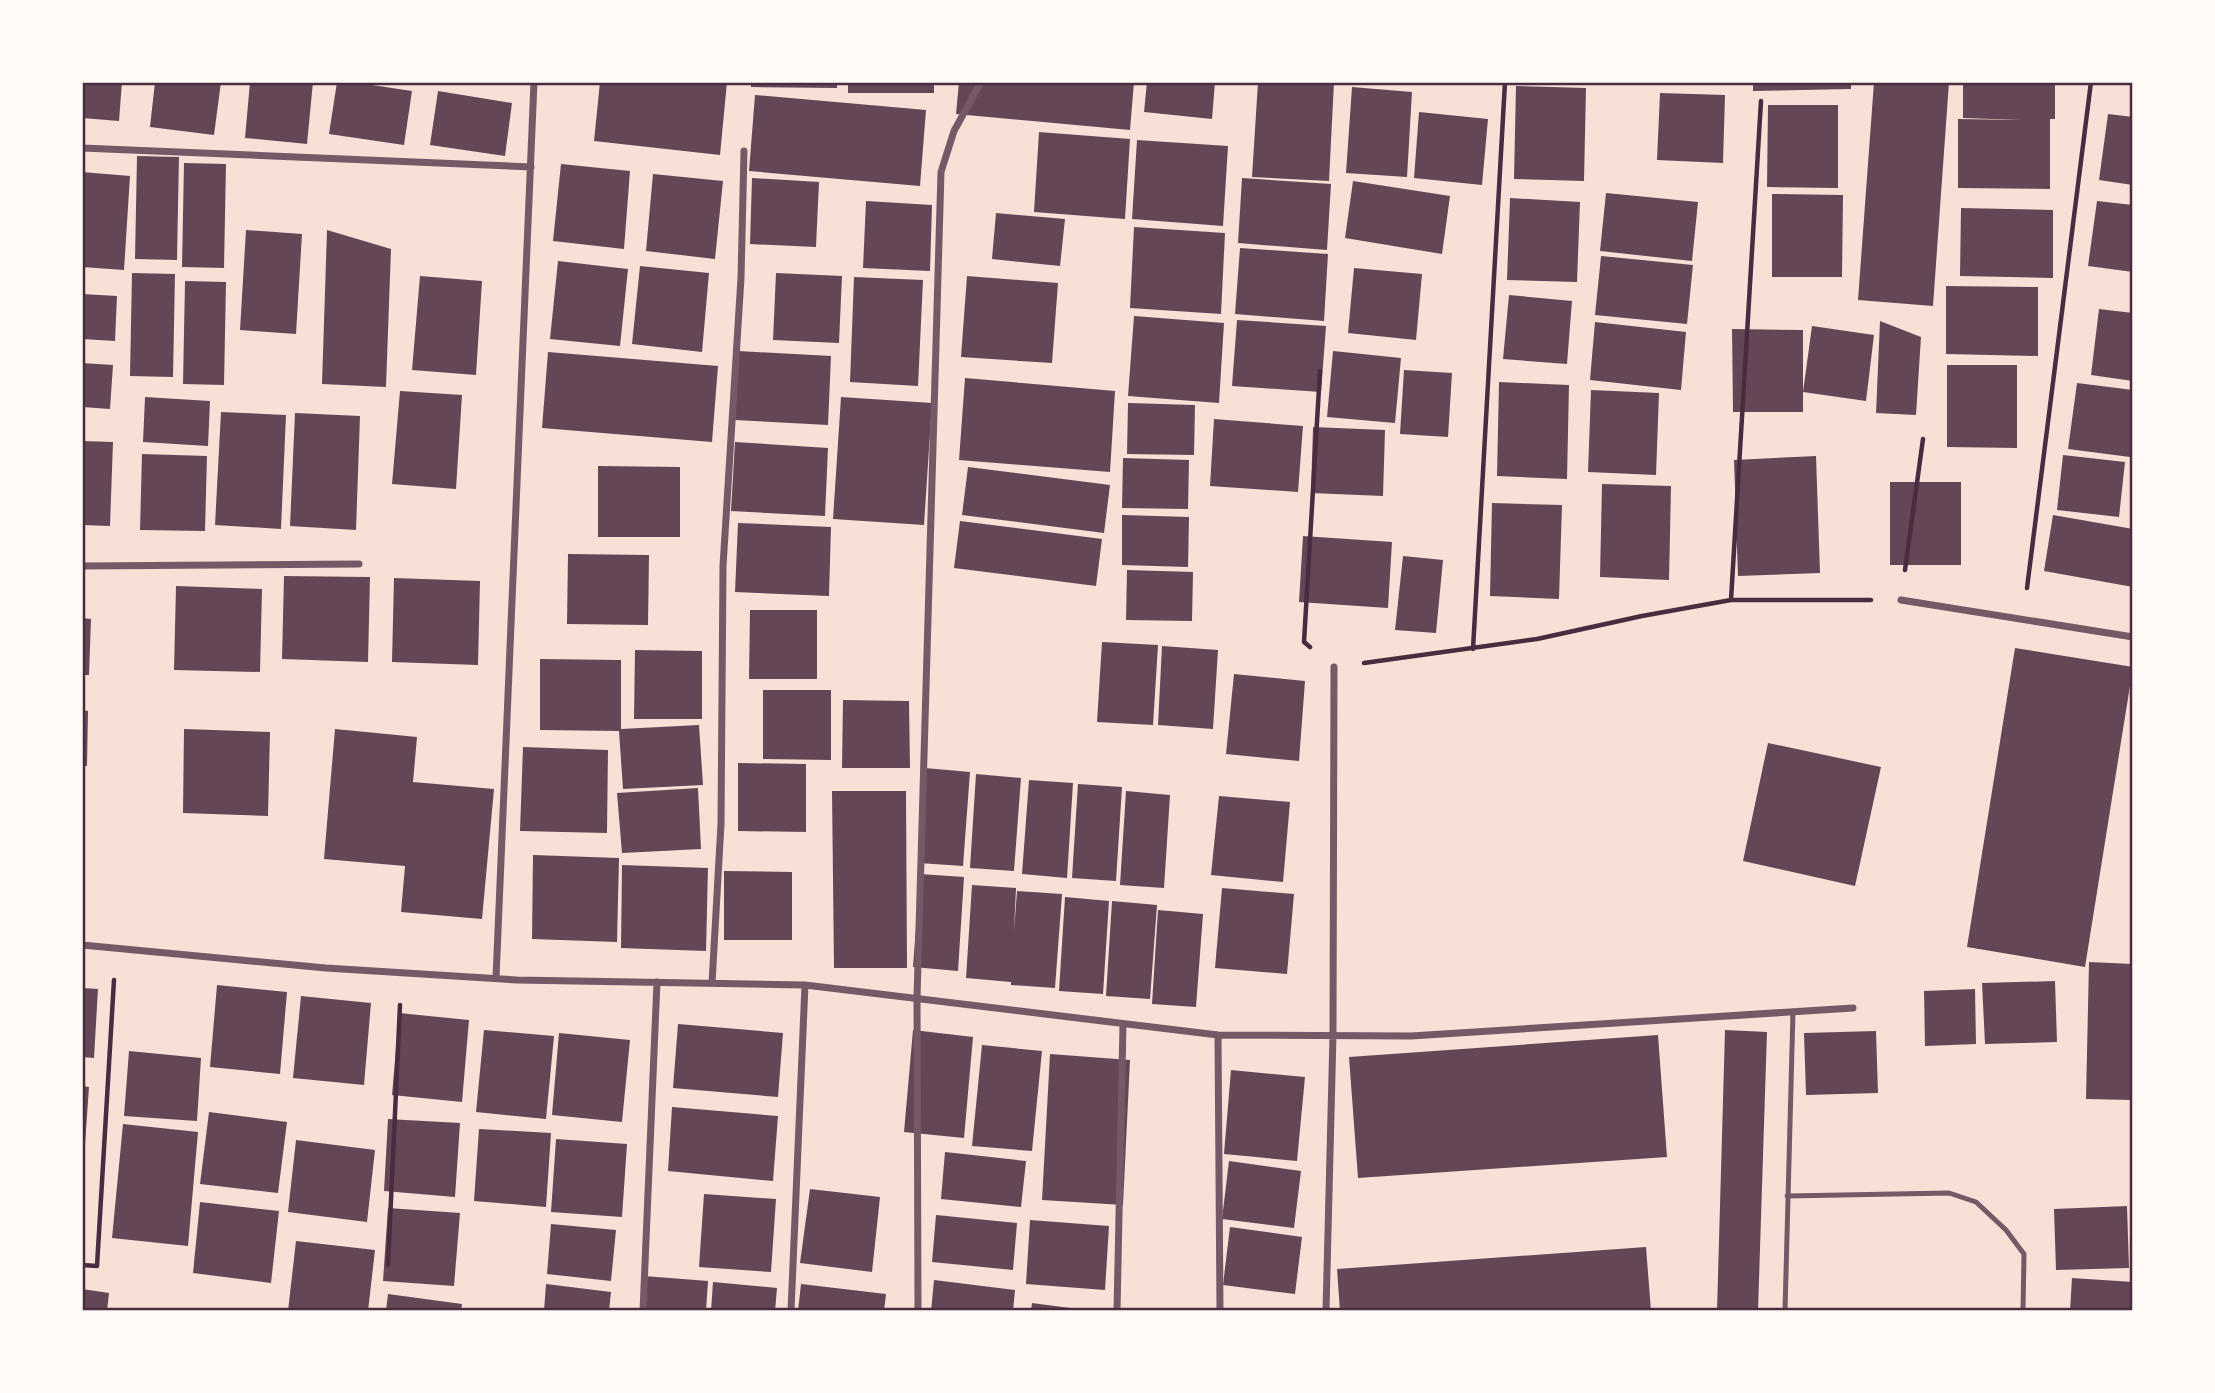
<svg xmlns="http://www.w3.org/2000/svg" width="2215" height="1393" viewBox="0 0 2215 1393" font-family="'Source Sans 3',sans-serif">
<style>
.building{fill:#644757}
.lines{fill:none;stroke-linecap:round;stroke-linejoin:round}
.path{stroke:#4a2c40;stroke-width:4.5}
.service{stroke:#755966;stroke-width:5}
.minor{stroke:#755966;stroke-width:7}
.neatline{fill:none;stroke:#4a2c40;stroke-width:2.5}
</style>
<rect width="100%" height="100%" fill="#f7e1d7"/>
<path class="building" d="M82 82H122L119 121 82 118Z
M155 82H221L214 135 150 127Z
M250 82H313L307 144 245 138Z
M337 82H352L412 91 404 145 329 134Z
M600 82H727L720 155 594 141Z
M751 82H837V88L751 87Z
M848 82H934V93H848Z
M959 82H1134L1130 130 956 114Z
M1147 82H1215L1212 119 1144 112Z
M1258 82H1334L1329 181 1252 177Z
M1753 82H1851V89L1753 91Z
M1874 82H1949L1933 306 1858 300Z
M1963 82H2055V119H2050V189L1958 188V119L2021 120 1963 118Z
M1516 86 1586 88 1584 181 1514 179Z
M1352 87 1412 92 1407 177 1346 173Z
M438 91 512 103 505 156 430 145Z
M1660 93 1725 95 1723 163 1657 160Z
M755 95 926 110 920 186 749 171Z
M1768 105H1838V188L1767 187Z
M1419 112 1488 119 1482 185 1414 178Z
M2108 114 2133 117V185L2099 180Z
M1039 132 1130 139 1125 219 1034 212Z
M1137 140 1228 146 1223 226 1132 219Z
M137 156 179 157 177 260 135 259Z
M184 163 226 164 224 268 182 267Z
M561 164 630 171 624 249 553 241Z
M82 172 130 176 124 270 82 267Z
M653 174 723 181 715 259 646 251Z
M752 178 819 182 816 247 750 244Z
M1242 178 1331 184 1327 250 1238 243Z
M1353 181 1450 196 1442 254 1345 238Z
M1606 193 1698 202 1692 261 1600 251Z
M1772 194 1843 195 1842 277H1772Z
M1510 198 1580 202 1577 282 1507 280Z
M866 201 932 205 930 271 863 268Z
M2097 201 2133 205V272L2088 266Z
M1961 208 2053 210V278L1960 276Z
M996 213 1065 219 1060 266 992 259Z
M1134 227 1225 233 1221 314 1130 308Z
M246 230 302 234 296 334 240 330Z
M327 230 391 249 386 387 322 384Z
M1240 248 1328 254 1324 321 1235 314Z
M1601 256 1693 265 1687 324 1595 315Z
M558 261 628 269 620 346 550 339Z
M640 266 709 273 702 352 632 344Z
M1354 268 1422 274 1416 340 1348 333Z
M132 273 175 274 173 377 130 376Z
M776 273 842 276 839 343 773 340Z
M420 276 482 281 476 375 412 370Z
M967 276 1058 283 1052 363 961 357Z
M854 277 923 280 918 386 850 382Z
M185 281 226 282 224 385 183 384Z
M1946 286 2038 287V356L1946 354Z
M82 294 117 296 115 341 82 339Z
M1509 295 1572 301 1567 364 1503 359Z
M2099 309 2133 313V381L2091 375Z
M1134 316 1224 323 1219 403 1128 396Z
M1237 320 1326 326 1321 392 1232 386Z
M1880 321 1921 337 1916 415 1876 413Z
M1595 322 1686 332 1681 390 1590 380Z
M1812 326 1874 335 1866 401 1803 392Z
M1732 329 1803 330V412H1733Z
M738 351 831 356 828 425 735 420Z
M1333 351 1401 358 1395 423 1327 417Z
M548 352 718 366 712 442 542 428Z
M82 363 113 365 110 409 82 407Z
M1947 365H2017V448L1947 447Z
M1404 370 1452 373 1448 437 1400 434Z
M965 378 1115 391 1110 472 959 460Z
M1499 382 1569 385 1567 479 1497 476Z
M2077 383 2133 390 2130 457 2068 449Z
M1591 390 1659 393 1656 475 1588 472Z
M400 391 462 395 456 489 392 484Z
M145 397 210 401 208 446 143 442Z
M841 397 932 403 924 525 833 519Z
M1128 403 1195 405 1194 455 1127 454Z
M221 412 286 415 281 529 215 525Z
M295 413 360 416 356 530 290 526Z
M1214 419 1303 426 1298 492 1210 486Z
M1313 427 1385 430 1383 496 1311 493Z
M82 441 113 442 110 526 82 525Z
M735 442 828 448 825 516 731 511Z
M142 454 207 456 205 531 140 530Z
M2063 455 2125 462 2119 517 2057 510Z
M1816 456 1820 573 1738 576 1734 460Z
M1123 458 1189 460 1188 509 1122 508Z
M598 466 680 467V537H598Z
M968 467 1110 485 1104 533 962 515Z
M1890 482H1961V565H1890Z
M1602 484 1671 486 1669 580 1600 577Z
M1492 503 1562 505 1559 599 1490 596Z
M1122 515 1189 517 1188 567 1122 565Z
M2053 515 2133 529V587L2044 571Z
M960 521 1102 539 1096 586 954 568Z
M738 523 831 527 829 596 735 592Z
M1303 536 1392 542 1388 608 1299 602Z
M568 554 649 555 648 625 567 624Z
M1403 556 1443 560 1436 633 1395 630Z
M1127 570 1193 572 1192 621 1126 620Z
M284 576 370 577 368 662 282 659Z
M394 578 480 581 478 665 392 662Z
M176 586 262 589 260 672 174 670Z
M750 610H817V679H749Z
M82 618 91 619 89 675H82Z
M1102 642 1158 645 1153 725 1097 722Z
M1162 646 1218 650 1213 729 1158 725Z
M2015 648 2133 667 2085 967 1967 947Z
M635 650 702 651V719H634Z
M540 659 621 660V729L699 725 703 785 623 789 619 731 540 730Z
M1234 674 1305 681 1299 761 1226 754Z
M763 690H831V760L763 759Z
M843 700 909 701 910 768H842Z
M82 710 88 711 87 766H82Z
M184 729 270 732 268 816 183 813Z
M335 729 417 737 413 782 494 789 482 919 401 912 405 866 324 859Z
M1768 743 1881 767 1855 886 1743 861Z
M523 747 608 750 607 833 520 831Z
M738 763 806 764V832L738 831Z
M925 768 970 772 963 866 919 863Z
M976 774 1021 778 1014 871 970 868Z
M1029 780 1073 783 1067 878 1022 874Z
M1078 784 1122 787 1116 881 1072 878Z
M698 788 701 849 622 853 617 793Z
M832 791H906L907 968H834Z
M1126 791 1170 795 1164 888 1120 885Z
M1219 796 1290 802 1283 882 1211 875Z
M533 855 619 858 617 942 532 939Z
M622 865 708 868 706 951 621 948Z
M724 871 792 872V940H724Z
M920 874 964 877 958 971 913 967Z
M972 885 1016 888 1014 931 1017 891 1062 894 1055 988 1011 985V982L966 978Z
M1222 888 1294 894 1287 974 1215 968Z
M1065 897 1109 901 1103 994 1059 991Z
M1112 901 1157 905 1150 999 1106 996Z
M1158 910 1203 914 1196 1007 1152 1004Z
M2089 962 2133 964V1100L2086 1099Z
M2055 981 2057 1042 1985 1044 1982 983Z
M217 985 287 992 280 1074 210 1067Z
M82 988 98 989 94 1058 82 1057Z
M1975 989 1976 1044 1925 1046 1924 991Z
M301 996 371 1003 364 1085 293 1078Z
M399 1013 469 1020 462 1102 392 1095Z
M678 1024 783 1033 778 1097 673 1088Z
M484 1030 554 1036 546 1119 476 1112Z
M913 1030 973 1037 964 1138 904 1132Z
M1725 1030 1767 1032 1758 1311H1717Z
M1876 1031 1878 1093 1806 1095 1804 1033Z
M559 1033 630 1040 622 1122 552 1115Z
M1658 1035 1667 1157 1358 1178 1349 1057Z
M982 1045 1042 1051 1032 1151 972 1146Z
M129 1051 201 1058 197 1121 124 1116Z
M1050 1054 1130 1060 1123 1205 1042 1200Z
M1231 1070 1305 1077 1297 1161 1224 1154Z
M82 1086 89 1087 84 1159H82Z
M672 1107 778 1116 773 1181 668 1171Z
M209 1112 287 1122 278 1193 200 1184Z
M388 1119 460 1123 455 1197 384 1191Z
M123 1124 198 1132 188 1246 112 1238Z
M479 1129 551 1133 546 1207 474 1201Z
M556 1139 627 1144 622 1217 551 1212Z
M296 1140 375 1150 367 1222 288 1212Z
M945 1152 1026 1161 1021 1207 941 1199Z
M1229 1161 1301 1171 1294 1228 1222 1219Z
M810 1189 880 1197 872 1272 800 1263Z
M704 1194 776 1199 771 1272 699 1267Z
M200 1202 279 1211 271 1283 193 1273Z
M2127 1206 2129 1268 2056 1270 2054 1209Z
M388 1208 460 1213 454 1286 383 1281Z
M936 1215 1017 1223 1013 1270 932 1262Z
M1030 1220 1109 1226 1105 1290 1026 1284Z
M551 1224 616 1230 611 1281 547 1274Z
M1230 1227 1302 1237 1295 1294 1223 1285Z
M296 1241 375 1250 368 1311H288Z
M1646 1247 1651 1311H1340L1337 1269Z
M644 1276 708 1281 706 1311H641Z
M2072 1278 2133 1282 2132 1311H2070Z
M934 1280 1015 1290 1013 1311H931Z
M713 1282 777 1288 775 1311H711Z
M546 1284 611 1292 609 1311H544Z
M801 1284 886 1294 884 1311H798Z
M82 1289 109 1293 107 1311H82Z
M388 1294 462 1304 461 1311H386Z
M1032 1303 1078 1309V1311H1031Z"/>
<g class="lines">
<path class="path" d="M1905 570 1923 439
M2027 588 2091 82
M1731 600 1761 101
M1310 647 1304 642 1320 371
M1473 649 1505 82
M1364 663 1537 639 1642 616 1731 600H1871
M82 1265 97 1266 114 980
M388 1265 400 1005"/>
<path class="service" d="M1787 1196 1949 1193 1976 1202 2006 1230 2024 1254 2023 1311
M1785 1311 1793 1011"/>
<path class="minor" d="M82 148 531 167
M82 566 359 564
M1901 600 2133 637
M82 945 326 968 517 980 805 985 1218 1035 1411 1036 1853 1008
M496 978 534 82
M712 983 721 824 723 566 741 278 744 151
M1218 1035 1220 1311
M643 1311 657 982
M791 1311 805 985
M918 1311 917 997 941 172 954 131 981 82
M1117 1311 1123 1024
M1326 1311 1333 1035 1334 667"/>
</g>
<rect width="2215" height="1393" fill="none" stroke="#fffaf5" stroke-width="168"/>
<rect x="84" y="84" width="2047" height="1225" class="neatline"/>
</svg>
